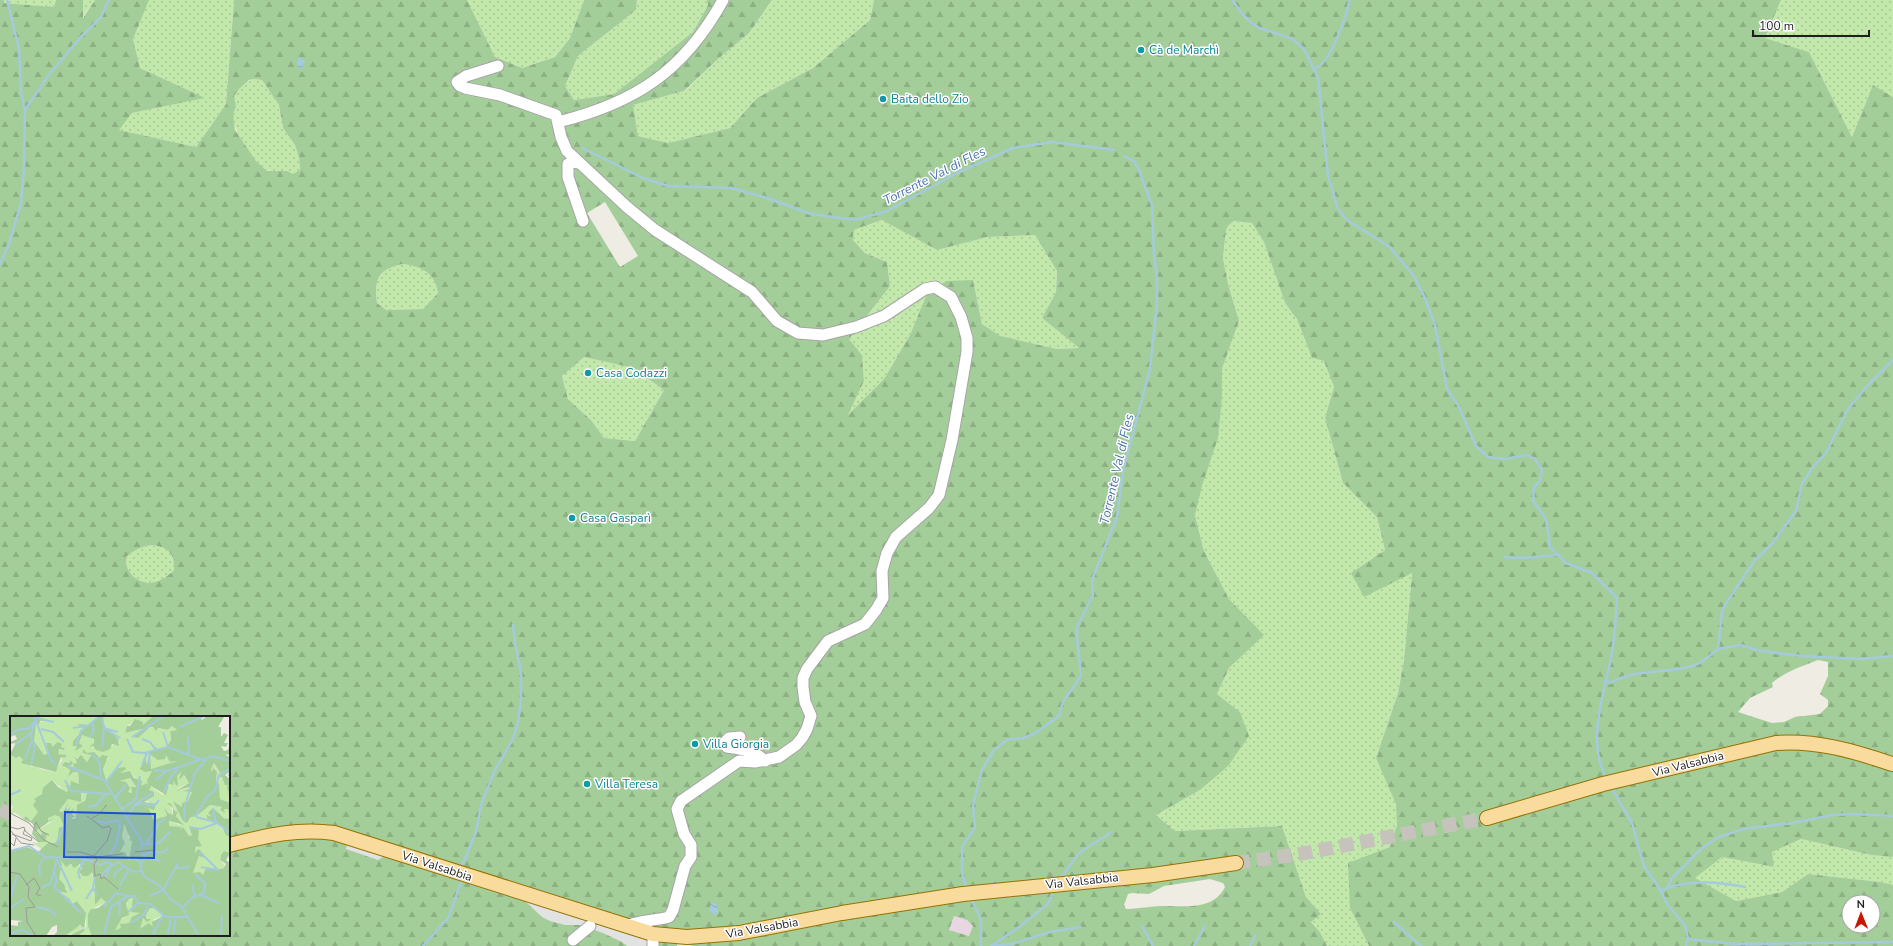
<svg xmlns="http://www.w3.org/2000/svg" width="1893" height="946" viewBox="0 0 1893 946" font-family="'Nunito Sans',sans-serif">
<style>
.industrial{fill:#e8d6e3}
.grass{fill:url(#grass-dots)}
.forest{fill:url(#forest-firs);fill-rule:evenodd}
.parking{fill:#e2e2e2}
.water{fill:url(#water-waves)}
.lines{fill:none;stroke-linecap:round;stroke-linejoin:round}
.stream{stroke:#a5cadc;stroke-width:2.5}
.major-tunnel{stroke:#c5c3bc;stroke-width:14;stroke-dasharray:14 7;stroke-linecap:butt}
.minor-casing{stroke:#a5a5a5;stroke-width:13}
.major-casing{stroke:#957203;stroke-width:16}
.minor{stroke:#fff;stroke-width:11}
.major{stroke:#fadb9e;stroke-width:14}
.culture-dot{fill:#0f9aa8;stroke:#fff;stroke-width:1.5}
.labels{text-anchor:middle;stroke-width:3;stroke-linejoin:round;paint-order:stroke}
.culture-label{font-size:12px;fill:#0d838f;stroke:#fff;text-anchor:start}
.street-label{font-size:12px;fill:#1e1e1e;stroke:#fff}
.water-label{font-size:13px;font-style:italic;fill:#4c73ac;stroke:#fff}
.inset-river{fill:none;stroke:#a5cadc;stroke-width:2}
.inset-road{fill:none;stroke:#9b9a95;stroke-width:1}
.view{fill:#1d4ed8;fill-opacity:0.15;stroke:#1d4ed8;stroke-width:2}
.inset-edge{fill:none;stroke:#1e1e1e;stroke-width:2}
</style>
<defs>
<pattern id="grass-dots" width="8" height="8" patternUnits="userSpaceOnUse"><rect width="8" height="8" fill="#c3e8ab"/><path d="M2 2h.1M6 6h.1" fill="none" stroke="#a7c793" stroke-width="1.8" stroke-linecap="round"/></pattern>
<pattern id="forest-firs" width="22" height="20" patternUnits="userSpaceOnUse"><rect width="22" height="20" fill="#a4ce99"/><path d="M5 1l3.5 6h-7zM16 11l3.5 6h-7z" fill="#8db083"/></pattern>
<pattern id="water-waves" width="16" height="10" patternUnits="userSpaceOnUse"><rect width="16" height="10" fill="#a5cadc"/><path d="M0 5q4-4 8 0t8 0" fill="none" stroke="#8eadbc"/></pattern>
</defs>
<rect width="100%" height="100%" fill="#efece4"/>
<path class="industrial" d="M954 915 967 920 973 926 969 936 949 930Z"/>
<path class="grass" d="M4 0H56L54 7 4 3Z
M83 0H95L82 18Z
M148 0H234L226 104 196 147 118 130 132 113 204 98 140 68 133 39Z
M467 0H584L570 38 555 57 522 68 495 57Z
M637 0H707L708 5 693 32 614 94 574 100 565 86 578 56 636 10Z
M772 0H874L870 20 813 68 757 98 730 128 668 143 638 136 633 105 685 91 718 59 749 33Z
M1781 0H1893V97L1873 86 1852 137 1809 52 1765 38Z
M254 79 262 80 279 105 283 128 295 145 299 157 300 170 293 174C285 170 274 174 266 170 253 162 232 130 233 114 233 106 236 106 234 96 239 88 245 81 254 79Z
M883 220 937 250 988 237 1035 235 1057 271 1056 292 1042 318 1079 348 1057 349 1000 337 982 324 973 280 928 291 910 335 884 379 847 417 864 381 862 355 849 339 890 286 887 262 865 253 853 240 854 230Z
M1234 221 1252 223 1264 242 1285 303 1297 319 1312 358 1324 361 1334 387 1325 418 1343 483 1377 517 1385 550 1351 573 1412 572 1404 660 1398 693 1376 758C1383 773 1391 788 1396 803 1406 839 1368 880 1350 908L1369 946H1327L1320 932 1311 921 1321 914 1306 897 1282 826 1175 831 1156 815 1200 790 1240 712 1217 694 1229 668 1263 635 1229 599 1204 551 1195 514 1222 398V369L1239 321 1228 284 1223 258 1226 230 1229 225Z
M403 264C422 267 435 273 438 293L423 309 386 310 377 303C374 279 378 269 403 264Z
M584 357 633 368 664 390 635 441 604 438 591 420 568 399 562 376Z
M152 545C168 548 175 553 174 570 162 582 146 589 132 575 127 569 126 565 126 557 135 550 141 546 152 545Z
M1801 839 1871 855 1893 857V885L1881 882 1808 874 1782 892 1736 901 1694 878 1722 857 1774 867 1771 852Z"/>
<path class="forest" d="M0 0H4V3L54 7 56 0H83V18L95 0H149L133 39 140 68 205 98 132 113 119 130 196 147 226 104 234 0H467L495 57 522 68 555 57 570 38 584 0H637L636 10 578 56 565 86 574 100 614 94 693 32 708 5 707 0H772L749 33 718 59 684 91 633 105 638 136 668 143 730 128 757 98 813 68 870 20 874 0H1781L1765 38 1809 52 1852 137 1873 85 1893 97V857L1871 855 1801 839 1772 852 1774 867 1722 857 1695 878 1736 901 1782 892 1808 874 1881 882 1893 885V946H1369L1350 908 1348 863 1390 847 1397 825 1396 804 1376 758 1398 693 1404 660 1412 573 1364 597 1351 573 1385 550 1377 517 1343 483 1325 418 1334 387 1324 361 1312 358 1297 319 1285 303 1264 242 1252 223 1234 221 1229 225 1226 230 1223 258 1228 284 1239 321 1222 369V398L1218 438 1202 486 1195 515 1204 551 1229 599 1264 635 1229 668 1217 694 1240 712 1249 736 1228 766 1200 790 1156 815 1175 831 1282 826 1306 897 1321 914 1311 922 1320 932 1327 946H693L678 942 677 946H0ZM254 79 262 80 279 105 283 128 295 145 299 157 300 170 293 174 287 171H267L256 161 235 130 233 114 236 106 234 96 239 89 249 80ZM605 202 638 256 620 267 587 213ZM882 220 937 250 988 237 1035 235 1057 271 1056 292 1042 318 1079 348 1057 349 1000 336 982 324 973 280 947 281 928 291 910 335 884 379 848 415 864 381 862 355 849 339 890 286 887 262 865 253 853 240 854 230ZM403 264C422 267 435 273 438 293L423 309 386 310 377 303C374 279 378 269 403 264ZM584 357 633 368 664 390 635 441 604 438 591 420 568 399 562 376ZM153 545C168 548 175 553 174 570 162 582 146 589 132 575 127 569 126 565 126 557 135 550 141 546 153 545ZM1818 660 1828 662V676L1820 694 1828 700V706L1820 714 1795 717 1784 722 1772 723 1738 712 1750 698 1773 687 1772 683C1785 672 1802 666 1818 660ZM11 717H229V935H11ZM1210 879 1223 883 1225 887C1214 910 1186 906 1165 906 1153 906 1142 908 1130 909H1126L1124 905 1128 894 1132 893 1149 894 1164 886ZM1849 902H1873V926H1849ZM954 916 967 920 973 926 969 936 949 930Z"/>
<path class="parking" d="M348 841 388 854 378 860 346 849Z
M524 900 649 940 648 946H627L622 942 603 933 581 925H565L550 921 542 917Z"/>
<path class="water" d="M300 57 305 61 302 69 297 68 298 58Z
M713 903 717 905 718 913 715 915 710 912V906Z"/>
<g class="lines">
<path class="stream" d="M1232 0 1243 15 1252 23 1259 28 1291 38 1304 49 1318 78 1328 176 1338 209 1347 220 1390 247 1414 276 1425 298 1435 325 1447 389 1458 405 1476 446 1488 457 1504 459 1527 455 1535 459 1542 470 1540 481 1534 487 1533 501 1546 519 1550 547 1566 563 1592 573 1617 598C1616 617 1615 635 1612 653 1605 692 1585 742 1607 779
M1314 69C1331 64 1346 16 1350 0
M25 110 48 76 79 39 101 17 109 0
M582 148 643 178 668 186 731 188 764 197 811 214 855 220 887 211 957 173 1013 148 1052 142 1114 150
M0 264 9 244 21 203 24 168 25 110 21 93 19 49 7 0
M1504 557 1524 558 1557 555
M1718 649 1740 645 1761 651 1801 656 1862 659 1893 656
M1605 681 1610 683C1638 667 1666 675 1695 665 1703 662 1711 654 1718 649L1722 611 1728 600 1755 560 1772 544 1796 511 1802 484 1813 467 1826 453 1848 409 1868 385 1893 360
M1611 787 1632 823 1644 866 1661 891 1667 904 1685 925 1688 939 1686 946
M461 868 476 832 481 805 494 772 513 739 518 722 521 700V673L515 643 513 625
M1060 879 1079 853 1110 833
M1667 888C1691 880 1721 882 1745 887
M967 890 962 873V847L975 828 973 805 982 770 994 750 1007 740 1023 738 1034 734 1059 716 1063 702 1081 676 1077 638V627L1093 595 1092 580 1117 517 1123 471 1150 369 1157 303V277L1154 256 1152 205 1138 168 1134 161 1124 156
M1661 891 1667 888 1673 877 1702 848 1719 837 1744 829 1793 823 1832 815 1853 814 1893 816
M971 898 981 920V946
M1394 922 1421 946
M1142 926 1153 946
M1688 939 1735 944 1893 942
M423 946 449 917 462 879
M991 946 1019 927 1048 904 1054 890
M991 946 1012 944 1050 932 1080 927
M1194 946 1205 926
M1250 946 1255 936"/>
<path class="major-tunnel" d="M0 809 11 814
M1236 863 1300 854 1487 818"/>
<defs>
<path id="minor" d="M498 66 466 76 457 82 460 86 465 88 500 95 556 115 561 137 567 151 627 207 655 230 752 292 777 321 798 333 823 335 856 327 884 316 925 289 935 287 951 297 961 317 967 338V352L952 440 939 495 929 508 896 537 887 553 882 571 883 598 876 610 865 624 828 641 807 669 803 678V687L805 702 811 716 807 729 802 738 796 745 779 757 755 762 739 761 681 801 677 809 684 834 691 845V857L685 866 673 910 669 917C655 921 640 920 627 926
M558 122C635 103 684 71 723 0
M579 163 573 162 568 164V177L583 221
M740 737 729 738 726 741 727 747C741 749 754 750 765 761
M573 940 590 926
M653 946V934"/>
<path id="major" d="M1487 818 1603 784 1776 743C1816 740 1854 751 1892 764
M229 845C266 836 296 828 334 833L653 934 687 937 739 933 842 913 963 894 1153 875 1236 863"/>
</defs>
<use href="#minor" class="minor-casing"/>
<use href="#major" class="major-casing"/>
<use href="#minor" class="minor"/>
<use href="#major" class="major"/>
</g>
<g class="culture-dot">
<circle cx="1141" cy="50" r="4"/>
<circle cx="883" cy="99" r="4"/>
<circle cx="588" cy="373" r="4"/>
<circle cx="572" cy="518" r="4"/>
<circle cx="695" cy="744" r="4"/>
<circle cx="587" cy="784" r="4"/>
</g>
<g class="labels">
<g class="culture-label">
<text x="1149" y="54">Cà de Marchì</text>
<text x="891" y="103">Baita dello Zio</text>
<text x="596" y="377">Casa Codazzi</text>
<text x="580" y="522">Casa Gasparì</text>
<text x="703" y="748">Villa Giorgia</text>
<text x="595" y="788">Villa Teresa</text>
</g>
<g class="street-label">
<text transform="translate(1688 764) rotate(-14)" y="4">Via Valsabbia</text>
<text transform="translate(437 866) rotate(18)" y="4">Via Valsabbia</text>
<text transform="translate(1082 881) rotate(-6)" y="4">Via Valsabbia</text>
<text transform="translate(762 928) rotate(-10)" y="4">Via Valsabbia</text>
</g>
<g class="water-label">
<text transform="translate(934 175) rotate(-27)" y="5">Torrente Val di Fles</text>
<text transform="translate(1116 469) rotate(-77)" y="5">Torrente Val di Fles</text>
</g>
</g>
<g transform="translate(10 716)">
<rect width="220" height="220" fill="#efece4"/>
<path d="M26 0H143L133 9 126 4 117 10 115 17 132 13 123 20 128 22 140 11 158 14 162 10 167 14 160 15 161 24 157 30 148 33 143 29 144 33 138 36 149 44 156 39 161 46 167 45 142 53H140V39L136 48 135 43 131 48 142 55 137 64V72V68L132 71 120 55 112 57 110 56 115 53 108 52 96 64 93 53 94 45 99 42 95 39 90 43 82 37H74L81 38 77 46 71 41 64 43 67 47 64 51 60 50V47L54 51 60 54 58 60 63 56H68L69 68 63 67 61 72 55 71 59 74 56 76 42 64 26 85 28 96 24 101 21 105 16 100 13 103 6 97H0L3 91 0 88V38L9 40 13 44 12 47H17L22 51 28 48 27 51 30 53 45 56 52 44 51 41 55 42 57 39 48 38V33L54 34 55 32 51 31 52 29 42 31 36 27 38 37 33 39 24 25V17L26 7 38 4ZM92 1 95 11 110 27 90 34 82 31 84 27 83 22 72 19 69 27 65 35 67 30 63 29V25L74 13 68 9H79ZM204 47 211 58 209 62H213L216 69H219L220 87H215L210 83 209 69 206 65 207 56 204 51 202 56 201 53ZM171 56 179 67 167 73 172 74 179 71 180 73 175 75 182 76 178 85 172 92 165 88 177 105 200 89 213 91 215 96 214 93H218L219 102 215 103 205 94 201 102 220 121V137L211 139 210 144 216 151 206 154 196 152 193 159 183 157 189 140 195 141 188 134 185 137 189 126 183 111 178 112 182 119 179 120 167 111 159 110 158 105 170 109 173 107 166 100 165 93 161 90 163 99 158 97 155 90 157 100 148 104H143L139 99 140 95 134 91 144 93 138 85 133 86 144 80 139 75 140 70 153 79 163 63 167 69V60ZM120 62 126 72H121L122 77 118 76 116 68 110 65ZM75 75 77 77 74 87 67 90 66 100 69 104 66 101 61 102 64 100 62 96 59 97 61 91 55 96 58 89 53 96 49 95 58 83 70 85 71 77ZM49 96 46 99 53 103 54 110 48 120 47 127H38L33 134 27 130 22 126 28 127 31 120 25 116 41 106 36 103ZM113 108 118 115 119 124H122L119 144 109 136 115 127 112 121ZM49 143 53 144 56 150 68 147 71 154 81 155 85 168V189L91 182 96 186 82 193 79 198 82 220H68L76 211V197L67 185 62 188 60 183 48 175 57 174 49 163 52 148ZM124 182 121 194 130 197 119 207H114L111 212 105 214 108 206 118 199 115 192 119 183ZM140 192H144L153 200 144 203 143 212 139 208 125 216 133 202 135 204 138 202 136 199ZM66 210H75L65 217 55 220Z" fill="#c3e8ab" fill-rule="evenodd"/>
<path d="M0 0H26L38 4 30 5 29 8 26 7 24 25 34 39 38 37 36 27H41L42 31 48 26 52 28 51 31 55 32 54 34 49 33 48 38 57 39 55 42 51 41 46 56 11 47 13 44 9 40 6 42 0 38 6 27 0 28V26L7 23 5 19 0 21ZM91 0 95 11 108 23 109 30 102 28 100 33 93 36 86 34 83 30 79 31 84 27V23L72 19 69 27 73 30 65 35 67 30H63V25L74 13 67 8 79 9ZM143 0H189L192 4 197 0H220L214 1 208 11H211V21L214 17 218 19 214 27H218L216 31 211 30 214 35 218 34 220 26V38L215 39 220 41V59L218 60 219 56 215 59 220 63V82L217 71 218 69H215L212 61 209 62 211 58 204 47 201 53 202 56 203 51 207 56 206 65 209 68 210 83 220 87V121L216 119 211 109 197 102V99L202 101 198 97 203 92 215 103 219 102 218 93H214L215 97 210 94 212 91 200 89 184 102 185 100 180 102 177 107 173 105 163 85 172 91V87L178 85 182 76 173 75 180 73 179 71 166 75 179 67 174 59 169 64 171 56 167 60 168 68 167 70 162 64 164 69 159 68 156 79 141 70 139 74 144 76V80L134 86 146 88 144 94 134 91 139 93 143 104 157 100 154 90 158 97 163 99V92L157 87H160L166 96 168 95 166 100 174 109 159 105V110L171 111 170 114 173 111 179 120 182 119 179 112 186 111 189 115 188 123 192 130 186 131 185 137 188 133 191 135 195 142 189 140 183 157 190 156 193 159 196 152 206 154 214 152 216 148 210 144 211 139 214 135 220 137 216 144 220 147V220H82L78 210V198L81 193 88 192 96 186 91 182 85 189V168L82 156 78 160H73L69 156 72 152 70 148 64 152 61 148 56 151 50 143 52 148 49 163 54 168 57 177 48 175 60 183 62 188 67 185 76 197 74 215 68 220H59L74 212 70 209 55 220H43L47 216V209L42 211 36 220H0V209L8 210V206L13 205 0 204V135L17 131 28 136 38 127H47L49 112 54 110 50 101 45 99 38 102V105L44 102 25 116 31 120 32 116 37 118 35 126H29L22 118 24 110 22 107 13 103 16 100 21 105 28 96 23 89 26 85 24 83 32 78 33 72 42 64 48 71 57 76 58 74 55 69 60 71 61 65 69 68 68 56H63L58 61 60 54 52 49 55 46 60 47V44L63 47 60 50 64 51 63 48 67 47 64 41 67 43 71 39 77 46 81 39 73 37V33L77 37 84 36 90 42 92 39 98 40 93 53 96 64 108 52 115 51 116 53 110 57 120 55 124 62 132 65 131 70 137 67 138 72 137 64 142 55 135 56 130 53 136 40V48L140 40 141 53 167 45 160 46 156 39 155 43 148 44 138 37 144 33 141 27 148 33 157 30 161 24 160 15 167 14 162 10 158 14 148 12 146 15 143 11H140L128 22 123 21 132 13 115 17 117 10H120L125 3 133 6V9ZM120 62 126 71H121L122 77 118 76 120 72 116 66 110 65ZM75 75 77 77 75 85 67 89 66 101 64 103 61 102 65 101 62 98 64 92 59 96 61 90 55 96 59 86 53 96 49 95 58 83 71 86V77ZM114 108 120 122 119 124 122 125 119 144 115 136H110L115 127 112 121ZM123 182 121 196 130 197 122 201 119 207 110 208 111 212 105 214 112 202 119 199 116 188 119 183ZM140 192H144L153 200 142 206 143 211 139 207 125 216 130 213 133 202 137 206 141 203H137L136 199Z" fill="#a4ce99" fill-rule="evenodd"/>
<path class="inset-river" d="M24 0 41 44 45 47M92 0 94 12 110 22M25 2 44 6M170 11 194 0M63 12 75 10M31 13 43 16 54 26M153 16 158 31M0 19 7 14 19 12 25 5M79 21 83 18V6M122 21 154 0M178 21 179 39M117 23 123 36 134 37 158 31 192 44 203 40 220 45M132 23 140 26 145 33M5 29 22 16M66 29 71 15 90 0M92 31 94 12 108 16M82 38 89 45 91 61M15 43 22 24 21 18 25 5M21 48 25 32 23 25M132 49 137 37M138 49 140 36M57 50 94 64 132 126 131 134M144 54 157 55 190 44M55 64 61 75 100 78M146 64 156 55M95 67 112 45M154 76 159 64 168 52M0 79 11 74M105 82 116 69M124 90 132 87 144 90 149 84M78 91 86 89 95 79M203 92 206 107M112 93 126 83 130 60M118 100 125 88 143 77M185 100 197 81 205 74 209 59 220 53M186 101 205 106M175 104 174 93 185 57 197 42M87 105 96 107 108 104M179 111 191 113 207 107 220 117M46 128 56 106V92M137 128 149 127 161 115M131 130 136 128 149 107 156 102M0 135 19 130 35 141 70 142 84 146M190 136 208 154M100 138 106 129 110 111 108 104M134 140 137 137 154 136 158 132M121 141 132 147M47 142 44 155 47 165 44 171 71 197M135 142 151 145M47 143 62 175M86 147 90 149 98 146 103 149 108 146 123 156 132 155 134 160 150 170 161 184 171 190 189 220M191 151 208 154M166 152 180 151M132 154 130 150 135 142 132 137M92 159 101 149M30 160 29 149 35 141M85 161 83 172 87 179M96 162 101 148M104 162 106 156 113 151M70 163 68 156 76 140M182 169 185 181M110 170 118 154M31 172 41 167 44 155M191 179 209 187M140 180 153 174 168 147M76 183 83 172M0 184 7 160M27 191 39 194 47 200M94 191 106 177 118 180M173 191 182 182 194 177 195 167 186 159M0 192 14 183M118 196 128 187M109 199 110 186M121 207 134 198 138 190M0 217 13 214 23 220M94 218 101 191 118 180H124L129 187 140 188 156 201H179M158 218 161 203M163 218 166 201M142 220 153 199M211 220 212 199"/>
<path class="inset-road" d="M0 97 19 107 34 124 48 131M77 100 93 112 99 110 101 113 97 125 84 140M82 102 88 99 96 90V89L95 91M0 111 8 113 14 111 15 115 29 126M24 112 26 106 31 115 39 119M0 114 11 127 24 129M2 118 21 125 22 122 13 118 15 113M0 126 4 130 6 122M57 136H70L87 141 113 138M125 136 144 134M85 141 87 144 84 148 85 160 90 158 91 163 94 161 108 173M0 156 10 158 19 171 18 181 25 191 16 192 17 206 26 220M16 169 24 162 30 172 26 178 31 180"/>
<path class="view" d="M55 96 145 98 144 142 54 141Z"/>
<rect width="220" height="220" class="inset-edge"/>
</g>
<g transform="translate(1861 914) rotate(359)"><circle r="19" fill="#ffffff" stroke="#a5a5a5"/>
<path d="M0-3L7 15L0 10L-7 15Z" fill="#c91603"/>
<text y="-6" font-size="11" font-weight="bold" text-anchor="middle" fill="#1e1e1e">N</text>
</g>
<path d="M1753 30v6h116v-6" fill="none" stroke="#1e1e1e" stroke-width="2"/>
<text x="1759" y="30" font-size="12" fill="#1e1e1e" stroke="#ffffff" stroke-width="3" paint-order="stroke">100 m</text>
</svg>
